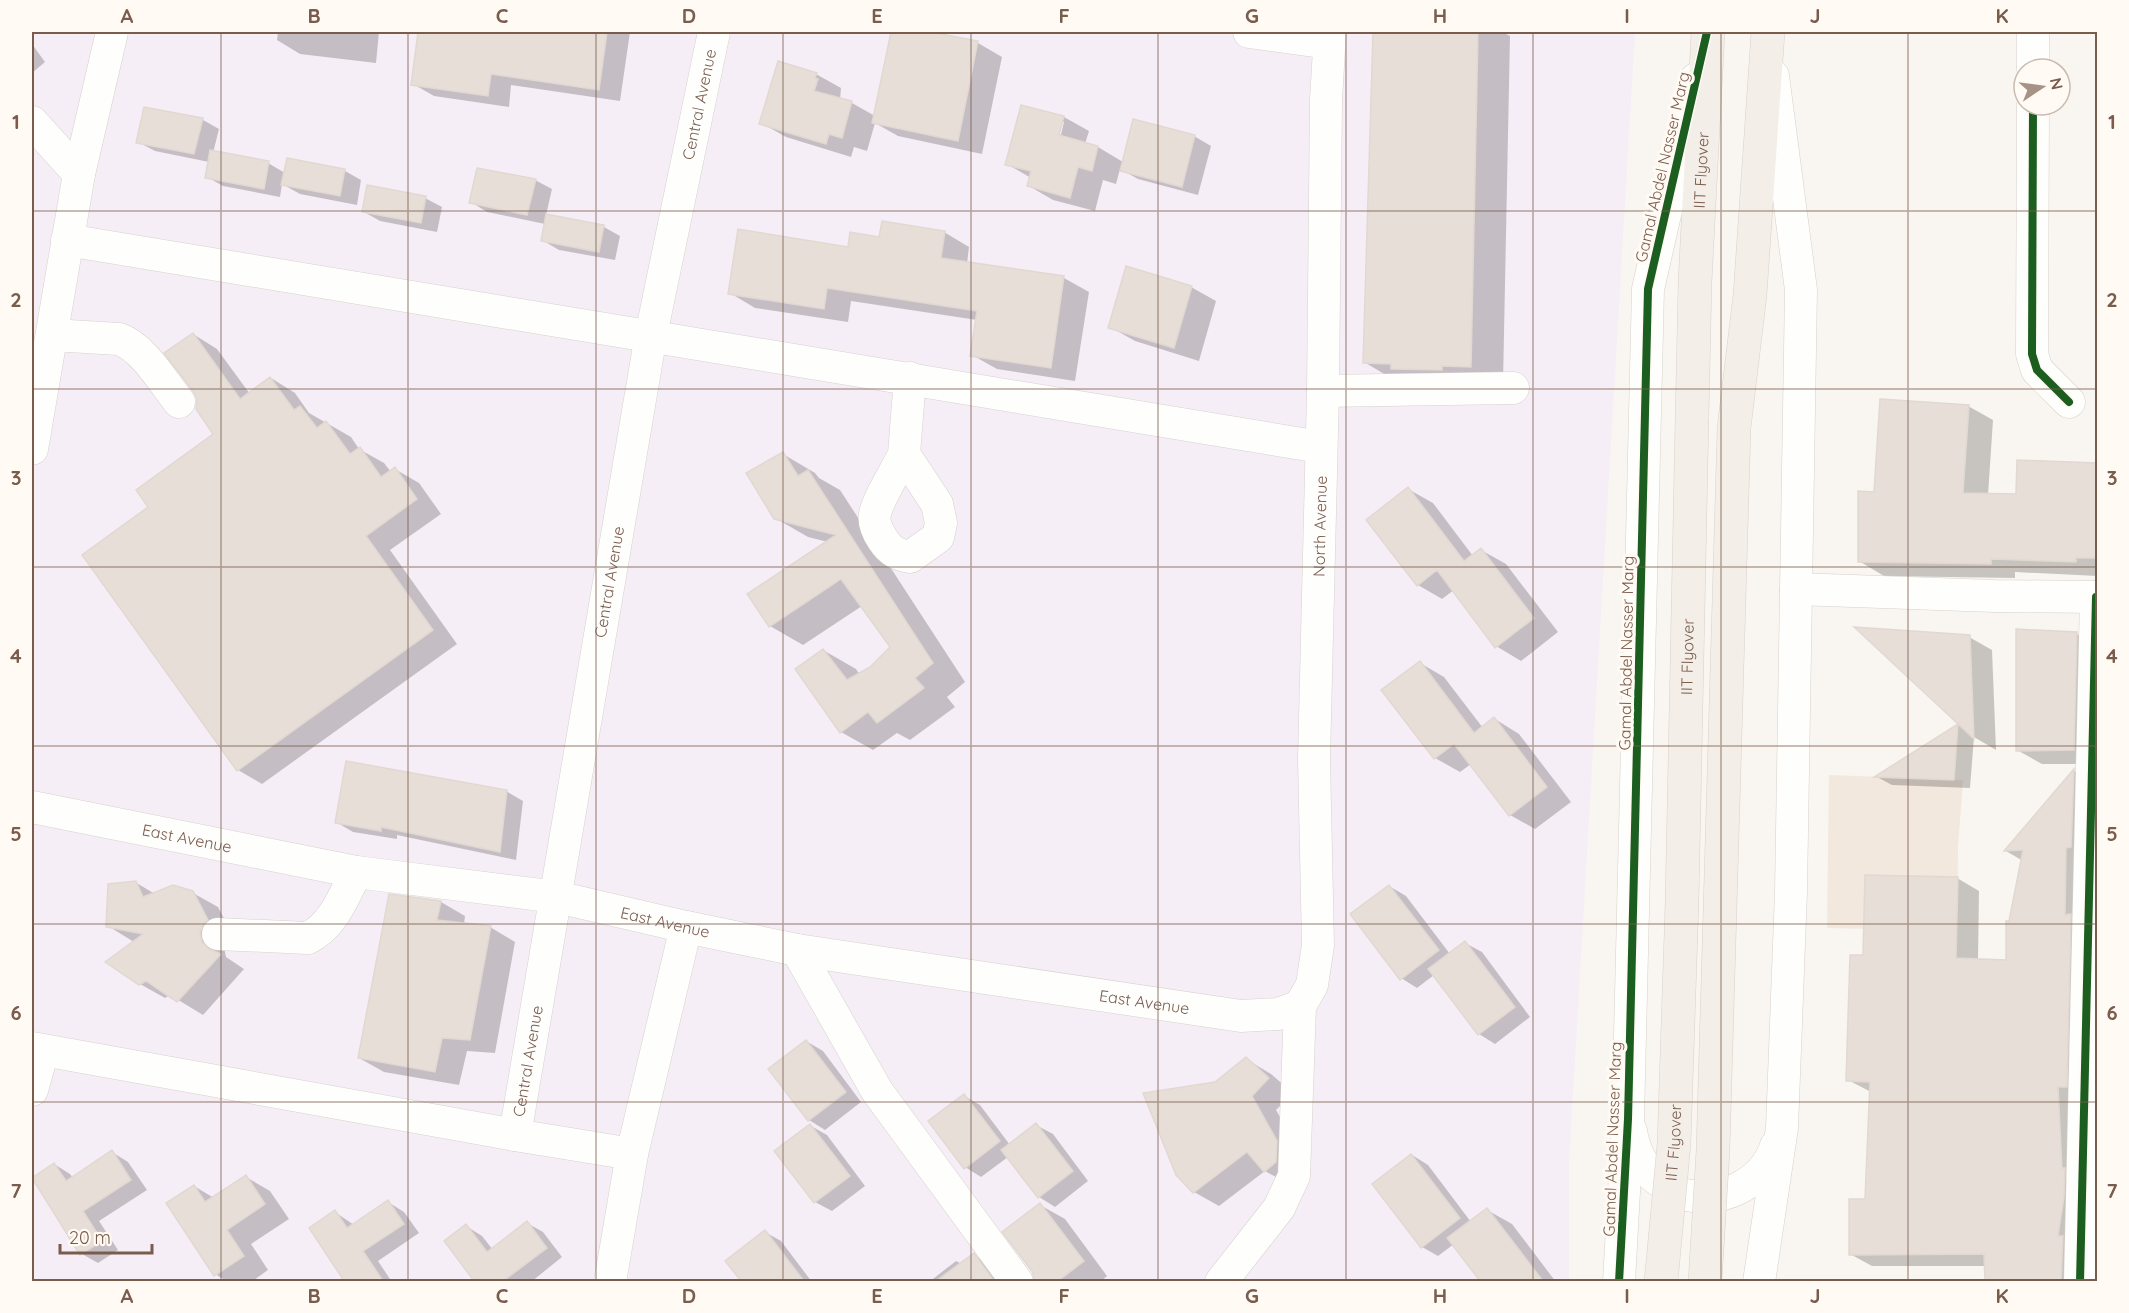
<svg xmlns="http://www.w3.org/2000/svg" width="2129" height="1313" viewBox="0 0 2129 1313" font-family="Quicksand,sans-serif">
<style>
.residential{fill:#f2e8de}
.education{fill:#f6eef6}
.shadow{fill:#0003;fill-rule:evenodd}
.building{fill:#e6ded7;stroke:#e2d8d2;stroke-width:1.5}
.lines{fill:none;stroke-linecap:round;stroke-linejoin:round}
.minor-casing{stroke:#d7d1cb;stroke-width:33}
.major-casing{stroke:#dad1cc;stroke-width:34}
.minor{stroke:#fefefd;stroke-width:32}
.major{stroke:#f3eee8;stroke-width:33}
.major-bridge-casing{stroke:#dad1cc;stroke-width:34;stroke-linecap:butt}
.major-bridge{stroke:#f3eee8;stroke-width:33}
.cycleway-casing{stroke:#fffaf3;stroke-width:11}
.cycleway{stroke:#1b5e20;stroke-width:8}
.grid{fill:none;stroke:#7a5c4d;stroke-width:1.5;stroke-opacity:0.55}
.labels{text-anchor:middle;stroke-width:6;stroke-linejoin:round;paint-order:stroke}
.street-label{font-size:16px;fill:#7a5c4d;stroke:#fffaf3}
.neatline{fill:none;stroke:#7a5c4d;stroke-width:2}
.grid-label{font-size:20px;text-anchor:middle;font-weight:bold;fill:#7a5c4d}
</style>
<rect width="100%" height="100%" fill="#f9f5f0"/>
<path class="residential" d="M1829 775 1963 780 1958 847 1957 931 1827 928Z"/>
<path class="education" d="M32 32H1635L1569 1162V1281H32Z"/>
<path class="shadow" d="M278 32H379L376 63 300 54 277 40Z
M420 32H630L620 101 511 85 509 107 434 96 413 84Z
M892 32H924L978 43 1002 57 982 154 898 136 875 123 867 151 854 147 851 157 786 137 761 123 816 74 841 88 840 100 852 103 875 116Z
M1374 32H1502L1510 36 1503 384 1396 381 1364 362Z
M32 44 45 62 32 73Z
M1022 106 1064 117 1089 131 1085 144 1098 147 1123 162 1194 136 1211 146 1198 195 1138 179 1120 169 1116 184 1103 180 1095 211 1053 200 1029 186 1031 178 1007 164ZM1061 122H1064L1059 143 1056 142Z
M203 120 219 129 213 153 268 163 285 173 288 160 345 171 361 180 357 205 300 194 282 184 280 197 223 186 207 177 209 162 155 151 138 142Z
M535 180 552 189 546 215 604 227 620 236 615 260 559 250 542 240 545 224 487 212 471 202Z
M425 198 442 207 437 232 380 221 364 212Z
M944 232 969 247 967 264 1064 278 1089 292 1075 381 997 369 972 355 977 320 851 301 848 322 755 308 730 293 849 249 881 239Z
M1191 287 1216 301 1199 361 1135 341 1110 327Z
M193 334 217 349 250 394 271 378 295 393 309 413 351 437 359 449 384 463 391 472 395 469 419 483 441 514 390 550 457 644 262 784 238 770 150 507 216 434 198 399Z
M1968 406 1993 420 1988 495H2017L2098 463V576L2015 572V578L1884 576 1859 561 1876 493Z
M783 454 815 473 819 478 840 490 965 682 947 697 955 707 910 740 897 733 873 750 841 732 823 650 856 669 860 675 871 669 892 647 862 606 803 645 770 626 749 594 828 542 808 537 775 518Z
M1408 489 1433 503 1473 556 1481 550 1506 564 1558 632 1521 661 1496 646 1454 590 1442 599 1418 585Z
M2077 634 2098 646V764H2042L2017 750Z
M1969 637 1992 650 1996 750 1974 737 1970 788 1892 785 1877 777 1960 725Z
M1420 663 1444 677 1483 728 1495 719 1519 734 1571 802 1535 829 1510 815 1471 764 1460 772 1435 758Z
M2074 771 2095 783 2083 1282H1986V1266H1872L1850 1254 1867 1200 1871 1092 1848 1080 1865 957 1957 878 1979 891 1978 960 2007 961 2011 922 2023 861 2006 851Z
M506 791 523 801 516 860 397 835V839L353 832 336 822Z
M135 882 155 894 193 893 218 907 232 934 224 947 226 957 244 969 203 1015 170 995 165 998 140 984 134 942 108 926Z
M1389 886 1406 896 1450 954 1465 943 1482 952 1530 1017 1495 1044 1479 1034 1434 975 1417 988 1401 978Z
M390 896 441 902 465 916 464 924 490 927 515 942 495 1053 467 1051 459 1085 384 1072 359 1058Z
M806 1041 823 1051 861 1102 825 1130 809 1120Z
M1246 1059 1271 1074 1293 1093 1276 1110 1302 1156 1290 1185 1265 1171 1219 1206 1194 1192 1215 1083Z
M964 1096 980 1105 1010 1145 1036 1125 1053 1134 1088 1181 1055 1207 1039 1197 1008 1157 981 1177 965 1167Z
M811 1126 827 1135 865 1186 832 1211 815 1202Z
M112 1152 128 1162 147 1190 99 1221 118 1250 98 1263 82 1254 54 1164 70 1174 73 1178Z
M1412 1155 1428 1165 1471 1222 1487 1210 1512 1224 1556 1282H1482L1454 1244 1438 1256 1422 1247Z
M246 1177 270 1191 289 1219 251 1244 268 1270 251 1282H228L215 1274 194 1186 214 1198Z
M388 1202 404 1212 419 1233 378 1261 392 1282H346L311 1228 335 1212 354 1225Z
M1040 1205 1065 1219 1107 1276 1100 1282H1036Z
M527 1223 543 1232 562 1257 531 1282H476L446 1242 466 1226 482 1236 493 1250Z
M765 1232 781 1241 812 1282H743L727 1261Z
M974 1255 990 1265 1003 1282H929L956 1261 962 1264Z"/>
<path class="building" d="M418 32H607L599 90 491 74 488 96 411 85Z
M891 32H931L978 41 958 141 872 123Z
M1373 32H1478L1471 367 1442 366V370L1391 369V364L1363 363Z
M778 61 817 73 815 78 818 79 814 91 852 101 842 138 829 134 826 144 759 124Z
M1021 105 1064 116 1059 135 1098 146 1092 171 1078 167 1070 198 1027 186 1031 171 1005 165Z
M144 107 203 118 194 154 136 143Z
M1133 119 1195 135 1182 187 1120 171Z
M210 150 269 161 264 189 205 178Z
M287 158 345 169 340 196 281 185Z
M477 168 536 179 527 215 469 203Z
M367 185 426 196 421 223 362 212Z
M546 214 604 225 599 252 541 241Z
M882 221 945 231 941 258 1064 276 1051 368 970 356 977 311 827 288 824 309 728 294 738 229 848 247 850 232 879 237Z
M1126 266 1192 286 1174 348 1108 328Z
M193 333 240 399 270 377 294 410 300 406 317 428 326 421 350 454 360 447 381 477 395 467 417 499 366 536 433 630 237 771 82 555 148 507 136 490 213 434 196 409 197 399 193 391 164 353Z
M1880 399 1969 405 1963 493 2016 494 2017 460 2097 463V558H2076V562L1991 559V564L1858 562V491L1874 492Z
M783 452 798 476 808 470 933 663 915 678 924 688 877 723 868 712 840 733 795 669 823 649 847 680 870 667 890 647 841 579 769 627 747 594 836 535 774 519 746 473Z
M1408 487 1464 561 1481 548 1534 618 1495 648 1437 570 1417 586 1366 520Z
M1854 627 1970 635 1974 739 1958 724Z
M2016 629 2077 632 2074 750 2016 751Z
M1420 661 1474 733 1494 717 1547 787 1509 816 1454 744 1434 759 1381 690Z
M1958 724 1954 780 1874 777Z
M346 761 507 790 500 852 381 827V831L335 823Z
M2074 769 2071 847 2066 848 2065 915 2071 914 2067 1087H2058L2062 1168H2065L2064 1197 2058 1236H2063L2061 1281H1985L1984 1254 1849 1255V1199H1865L1870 1082 1846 1081 1850 955H1863L1865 875 1958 877 1956 958 2006 960V921H2009L2023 850 2004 851Z
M136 881 143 897 173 885 193 891 208 920 203 925 200 933 202 942 209 949 221 954 177 1002 146 981 139 985 105 962 143 934 106 927 108 884Z
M1389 885 1439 950 1400 980 1350 914Z
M389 894 441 901 437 920 491 926 470 1040 442 1038 435 1072 358 1058Z
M1465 941 1515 1007 1478 1035 1428 969Z
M806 1040 846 1092 808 1121 768 1069Z
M1246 1057 1269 1078 1252 1096 1277 1141 1276 1162 1264 1172 1247 1152 1193 1193 1176 1175 1143 1093 1215 1082Z
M964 1094 1000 1141 964 1169 928 1121Z
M1036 1123 1073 1171 1038 1198 1001 1150Z
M810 1124 850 1176 814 1203 774 1151Z
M112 1150 131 1180 83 1211 102 1241 80 1255 32 1178 54 1163 66 1181Z
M1411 1154 1460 1218 1421 1248 1372 1184Z
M246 1175 265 1204 227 1230 244 1256 214 1276 166 1203 194 1185 205 1202Z
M388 1200 404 1224 363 1251 383 1281H344L309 1228 335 1210 347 1228Z
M1040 1203 1084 1261 1058 1281H1035L1032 1271 1002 1232Z
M1487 1208 1543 1281H1480L1447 1238Z
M527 1221 547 1248 503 1281H474L444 1241 466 1224 487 1252Z
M765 1230 804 1281H741L725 1261Z
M974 1253 994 1281H936Z"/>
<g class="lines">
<defs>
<g id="minor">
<path d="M1249 32 1329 43"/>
<path d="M2033 69V32"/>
<path d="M2033 105 2032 354 2037 370 2069 402"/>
<path d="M32 122 79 174"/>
<path d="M67 240 1320 447"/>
<path d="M52 335 119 339C143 347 163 382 179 402"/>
<path d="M1323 391 1513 388"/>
<path d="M32 449 79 174 112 32"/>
<path d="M904 454C897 470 878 498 875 514 873 522 878 533 883 540 890 551 898 555 910 557L938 537 941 523 937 504 904 454 910 378"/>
<path d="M1796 589 1994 596 2098 597"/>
<path id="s1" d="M32 807 356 872 557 897 686 927 797 950 1241 1016 1278 1014 1300 1006"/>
<path d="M218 934 308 938C333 926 344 896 356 872"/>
<path d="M797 950 877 1091 1017 1282"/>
<path d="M32 1048 515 1135 632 1154"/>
<path d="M32 1090 43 1051"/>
<path d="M1631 1131C1634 1149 1642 1168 1657 1179 1664 1185 1677 1193 1686 1195 1723 1203 1764 1183 1776 1146"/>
<path id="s2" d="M515 1135 651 335 714 32"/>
<path d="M610 1282 632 1154 686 927"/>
<path id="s3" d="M1221 1282 1279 1208 1294 1176 1300 1006 1312 985 1318 945 1314 759 1323 391 1326 100 1330 32"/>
<path d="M1619 1282 1628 1119 1648 289 1696 79"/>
<path d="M1759 1282 1782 1128 1791 892 1801 290 1773 76"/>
<path d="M2080 1282 2096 597"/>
</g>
<g id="major">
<path id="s4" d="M1692 418 1695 282 1708 32"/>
<path d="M1734 428 1750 295 1768 32"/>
</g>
</defs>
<use href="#minor" class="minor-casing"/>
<use href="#major" class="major-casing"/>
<use href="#minor" class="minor"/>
<use href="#major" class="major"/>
<defs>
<g id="major-bridge">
<path id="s5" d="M1661 1282 1674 1144 1682 902 1692 418"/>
<path d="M1705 1282 1713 1150 1734 428"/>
</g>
</defs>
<use href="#major-bridge" class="major-bridge-casing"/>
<use href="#major-bridge" class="major-bridge"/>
<defs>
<path id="cycleway" d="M2033 105 2032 354 2037 370 2069 402
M1619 1282 1628 1119 1648 289 1707 32
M2080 1282 2096 597"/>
</defs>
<use href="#cycleway" class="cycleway-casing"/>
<use href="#cycleway" class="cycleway"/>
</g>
<path class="grid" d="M221 32V1282M408 32V1282M596 32V1282M783 32V1282M971 32V1282M1158 32V1282M1346 32V1282M1533 32V1282M1721 32V1282M1908 32V1282M32 211H2098M32 389H2098M32 567H2098M32 746H2098M32 924H2098M32 1102H2098"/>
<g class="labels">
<g class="street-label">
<text dy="6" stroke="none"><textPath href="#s2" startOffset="1047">Central Avenue</textPath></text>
<text transform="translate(1662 167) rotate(-77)" y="6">Gamal Abdel Nasser Marg</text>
<text dy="6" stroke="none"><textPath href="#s4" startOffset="248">IIT Flyover</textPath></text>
<text dy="6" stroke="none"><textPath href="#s3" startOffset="783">North Avenue</textPath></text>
<text dy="6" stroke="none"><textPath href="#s2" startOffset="561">Central Avenue</textPath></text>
<text transform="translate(1626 653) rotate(-89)" y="6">Gamal Abdel Nasser Marg</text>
<text dy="6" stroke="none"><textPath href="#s5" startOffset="626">IIT Flyover</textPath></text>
<text dy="6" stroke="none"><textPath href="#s1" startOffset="158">East Avenue</textPath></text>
<text dy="6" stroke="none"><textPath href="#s1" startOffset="644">East Avenue</textPath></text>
<text dy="6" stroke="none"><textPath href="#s1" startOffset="1130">East Avenue</textPath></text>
<text dy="6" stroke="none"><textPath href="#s2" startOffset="75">Central Avenue</textPath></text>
<text transform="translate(1612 1139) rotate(-88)" y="6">Gamal Abdel Nasser Marg</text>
<text dy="6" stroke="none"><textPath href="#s5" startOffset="140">IIT Flyover</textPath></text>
</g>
</g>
<rect width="2129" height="1313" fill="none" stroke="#fffaf3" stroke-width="66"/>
<g transform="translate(2042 87) rotate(77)"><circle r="28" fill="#fffaf3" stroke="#cabbb1" stroke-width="1.5"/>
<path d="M0-4.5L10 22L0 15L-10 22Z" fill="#a69286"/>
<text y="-9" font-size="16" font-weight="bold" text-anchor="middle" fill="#7a5c4d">N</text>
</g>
<path d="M60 1244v9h92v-9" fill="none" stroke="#7a5c4d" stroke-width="3"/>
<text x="69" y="1244" font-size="18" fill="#7a5c4d" stroke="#fffaf3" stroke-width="4.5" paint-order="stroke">20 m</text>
<rect x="33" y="33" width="2063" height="1247" class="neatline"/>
<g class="grid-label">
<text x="127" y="23">A</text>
<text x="314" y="23">B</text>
<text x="502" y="23">C</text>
<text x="689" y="23">D</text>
<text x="877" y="23">E</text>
<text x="1064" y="23">F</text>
<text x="1252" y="23">G</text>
<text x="1440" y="23">H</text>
<text x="1627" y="23">I</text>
<text x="1815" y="23">J</text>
<text x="2002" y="23">K</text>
<text x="16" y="129">1</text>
<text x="2112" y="129">1</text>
<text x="16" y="307">2</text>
<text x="2112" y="307">2</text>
<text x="16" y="485">3</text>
<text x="2112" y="485">3</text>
<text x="16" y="663">4</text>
<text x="2112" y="663">4</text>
<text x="16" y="841">5</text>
<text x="2112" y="841">5</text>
<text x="16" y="1020">6</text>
<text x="2112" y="1020">6</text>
<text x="16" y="1198">7</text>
<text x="2112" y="1198">7</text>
<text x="127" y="1303">A</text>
<text x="314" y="1303">B</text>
<text x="502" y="1303">C</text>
<text x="689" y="1303">D</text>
<text x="877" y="1303">E</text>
<text x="1064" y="1303">F</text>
<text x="1252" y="1303">G</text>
<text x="1440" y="1303">H</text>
<text x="1627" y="1303">I</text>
<text x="1815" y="1303">J</text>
<text x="2002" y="1303">K</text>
</g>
</svg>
